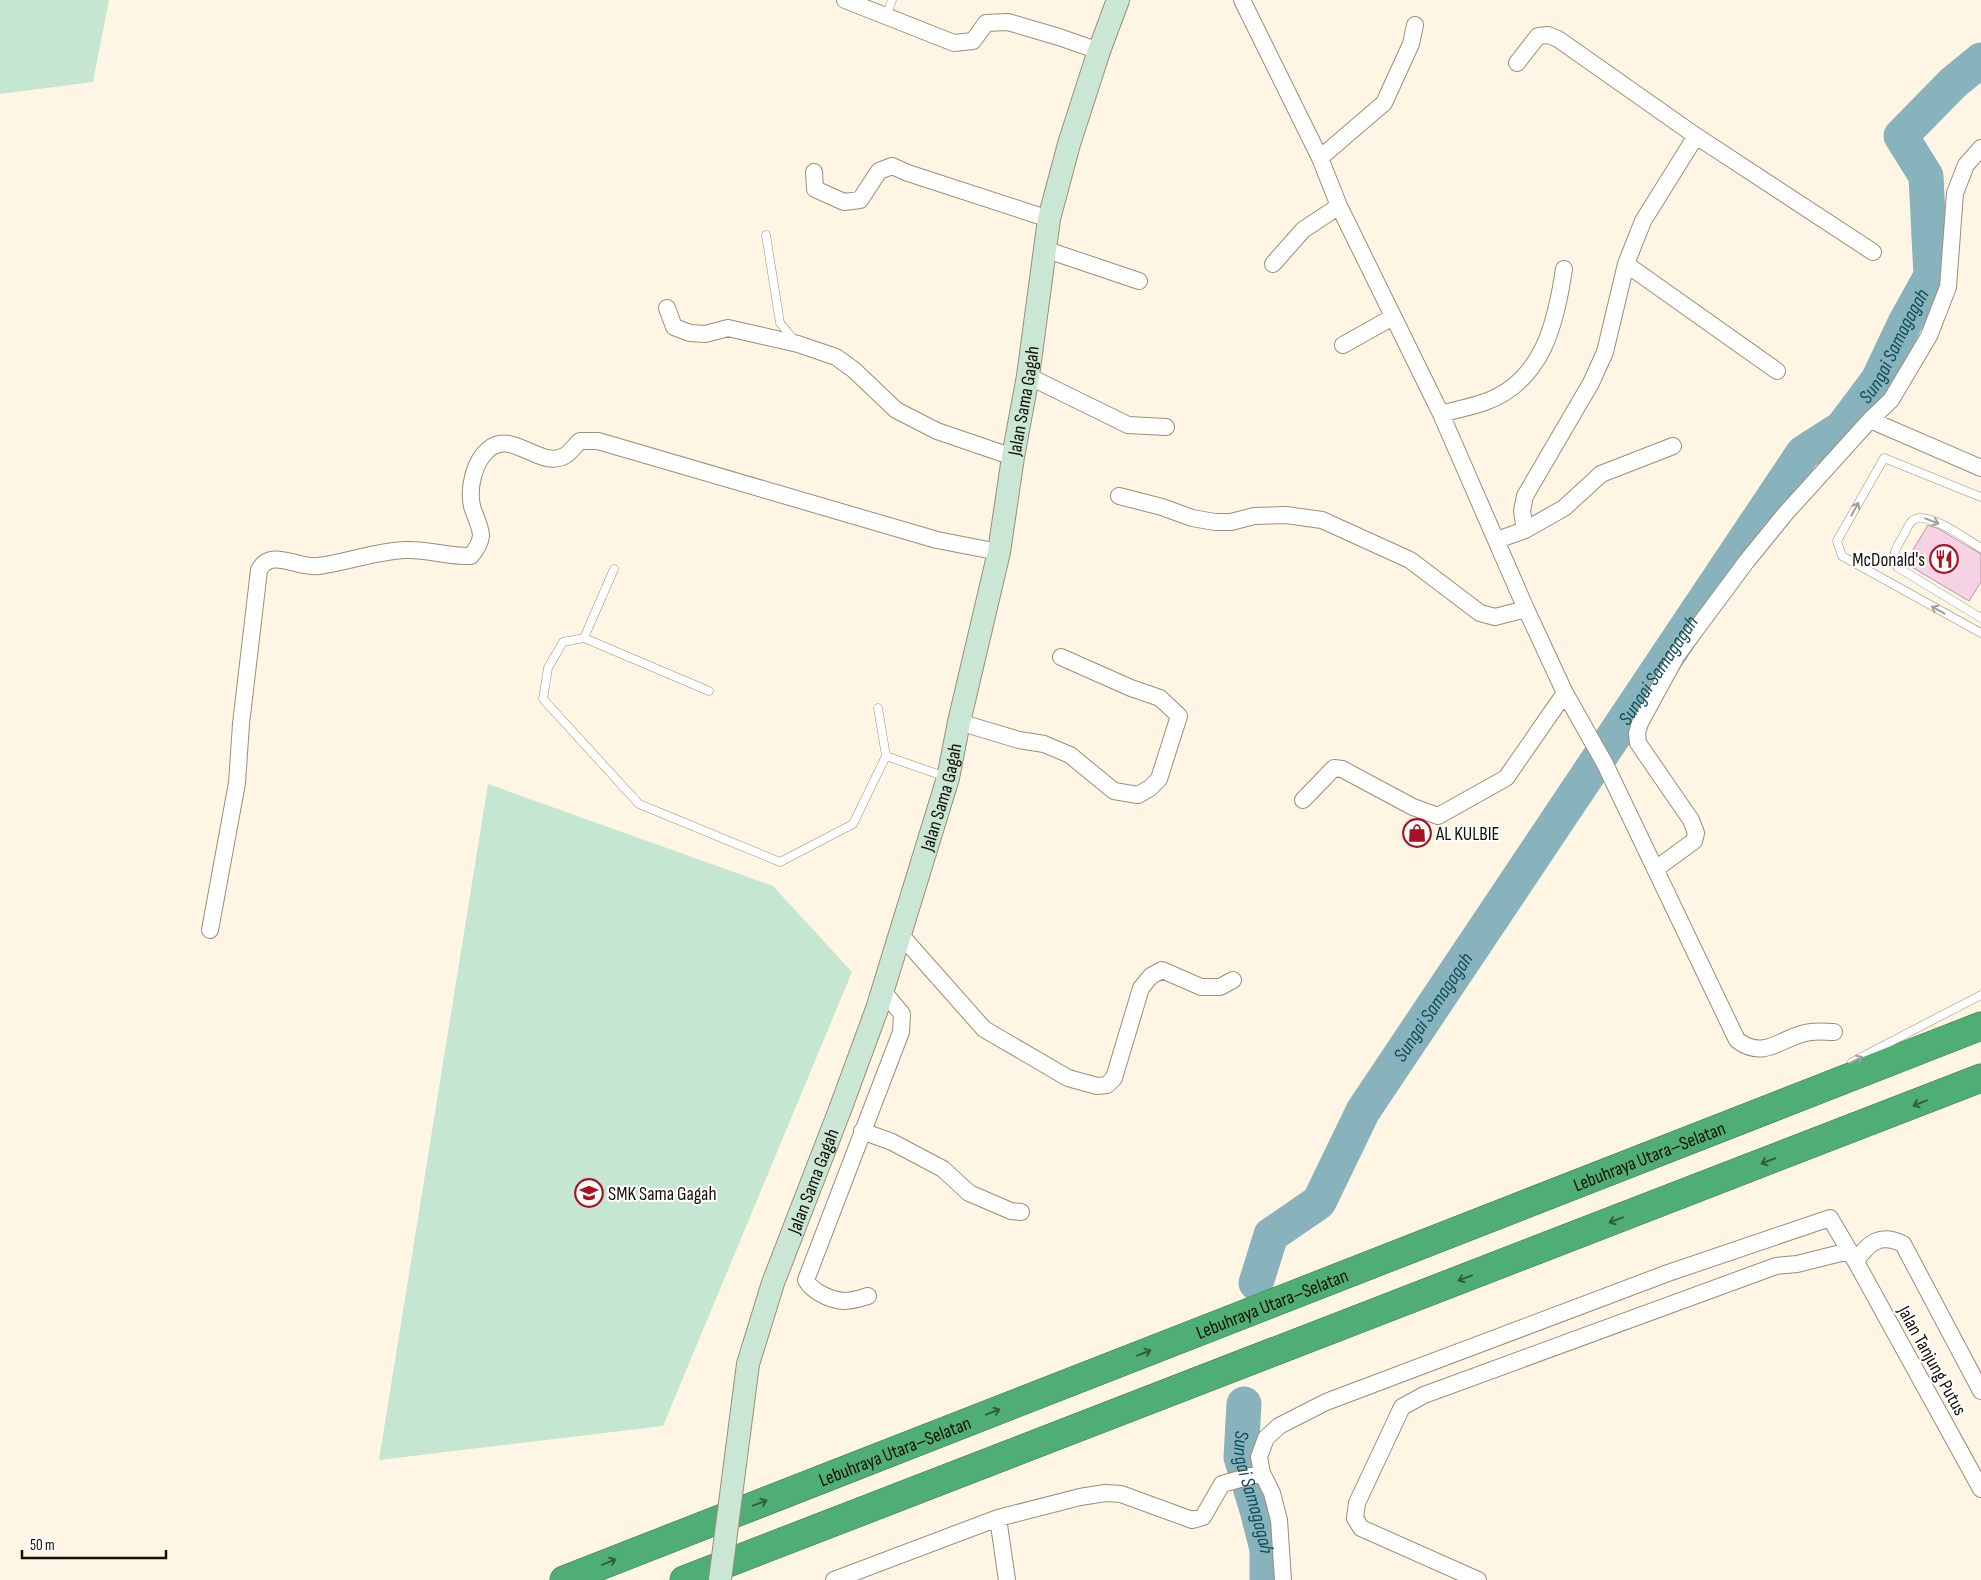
<svg xmlns="http://www.w3.org/2000/svg" width="1981" height="1580" viewBox="0 0 1981 1580" font-family="'Sofia Sans Condensed',sans-serif">
<style>
.green{fill:#c5e6d1}
.lines{fill:none;stroke-linecap:round;stroke-linejoin:round}
.river{stroke:#88b3bc;stroke-width:35}
.building{fill:#f6d2e5;stroke:#b397a6}
.lane-casing{stroke:#9d8e75;stroke-width:9}
.street-casing{stroke:#9d8e75;stroke-width:18}
.secondary-casing{stroke:#9d8e75;stroke-width:24}
.highway-casing{stroke:#3a764d;stroke-width:29}
.lane{stroke:#fff;stroke-width:8}
.street{stroke:#fff;stroke-width:16}
.secondary{stroke:#cae7d5;stroke-width:22}
.highway{stroke:#4fae73;stroke-width:28}
.secondary-bridge-casing{stroke:#9d8e75;stroke-width:24;stroke-linecap:butt}
.secondary-bridge{stroke:#cae7d5;stroke-width:22}
.oneway{stroke:#a19f9b}
.oneway2{stroke:#325e3c}
.labels{text-anchor:middle;stroke-width:4;stroke-linejoin:round;paint-order:stroke}
.street-label{font-size:19px;fill:#140f06;stroke:#fff}
.poi-label{font-size:19px;fill:#140f06;stroke:#fff;text-anchor:start}
.water-label{font-size:20px;font-style:italic;fill:#0e4e58;stroke:#fff}
</style>
<rect width="100%" height="100%" fill="#fef5e5"/>
<path class="green" d="M0 0H109L93 82 0 94Z
M488 784 773 886 852 972 663 1426 379 1460Z"/>
<g class="lines">
<g class="river">
<path id="s1" d="M1256 1283 1271 1235 1319 1202 1363 1111 1803 453 1842 428 1878 380 1905 323 1931 276 1926 176 1901 136 1953 83 1981 60"/>
<path id="s2" d="M1244 1404 1241 1457 1257 1510 1267 1549V1580"/>
</g>
</g>
<path class="building" d="M1928 525 1939 529 1981 554V582L1969 601 1905 563Z"/>
<g class="lines">
<defs>
<path id="lane" d="M886 16 892 0
M766 235 780 323 795 341
M1981 497 1884 458 1837 541 1842 556 1981 633
M1981 548C1968 540 1925 508 1912 521 1908 525 1905 533 1902 538 1895 549 1892 555 1897 567L1981 618
M614 569 584 638 563 642 548 668 543 699 639 804 780 862 853 824 886 756 946 777
M584 638 709 691
M878 708 886 756
M1852 1062 1981 995"/>
<path id="street" d="M845 0 954 43 973 41 986 23 1008 22 1059 37 1099 51
M1242 0 1320 158 1339 206 1441 414 1526 609 1565 693 1605 764 1737 1040C1766 1062 1782 1035 1811 1032 1818 1031 1827 1032 1834 1032
M1517 63 1538 36 1548 35 1558 39 1696 136 1873 252
M1320 158 1384 103 1411 44 1415 25
M814 172 815 189 844 202 860 200 879 171 892 166 908 173 1049 219
M1044 249 1139 281
M1273 264 1303 230 1339 206
M1626 264 1777 371
M667 308 674 327 690 333 705 334 728 328 798 344 836 357 854 370 896 410 937 431 1013 457
M1343 345 1393 317
M1028 376 1128 425 1166 427
M1441 414C1455 410 1471 407 1485 402 1543 381 1556 323 1564 269
M1870 420 1981 468
M1119 496 1162 507 1192 518 1215 522H1231L1254 516 1286 515 1322 520 1410 560 1480 613 1495 617 1526 609
M1525 530 1522 511 1525 496 1591 383 1605 352 1626 264 1643 221 1696 136
M1497 540 1525 530 1564 508 1601 474 1673 446
M959 722 1019 740 1044 744 1070 755 1114 791 1138 795 1150 788 1159 779 1179 716 1160 698 1131 688 1061 657
M1303 800 1334 768 1342 769 1413 807 1438 816 1506 778 1565 693
M1657 868 1694 841 1696 833 1691 820 1638 743 1637 733 1640 723 1677 655 1746 562 1785 514 1870 420 1891 400 1929 336 1948 287 1955 193 1966 165 1981 148
M210 930 237 783 241 724 259 570C271 547 298 569 319 566 348 562 376 551 406 550 428 549 449 557 471 556 476 550 480 543 481 536 481 526 474 515 472 506 468 488 474 461 489 449 513 429 541 471 566 455 571 452 575 445 580 441H598L937 540 999 552
M899 933 984 1029 1068 1078 1097 1086 1107 1085 1114 1078 1141 988 1151 976 1162 970 1201 987H1220L1233 980
M862 1131 892 1142 943 1169 969 1193 1011 1211 1021 1212
M1856 1262C1868 1242 1881 1233 1903 1244L1981 1391
M868 1296C861 1298 852 1301 844 1301 831 1300 812 1292 806 1280L901 1032 902 1014 883 991
M998 1518 1007 1580
M834 1580 998 1518 1080 1497 1105 1493 1121 1494 1192 1520 1203 1517 1222 1484 1262 1473
M1283 1580 1279 1520 1272 1493 1262 1473 1259 1457 1266 1438 1279 1426 1326 1402 1668 1273 1830 1218 1856 1262 1981 1489
M1478 1580 1361 1528 1355 1518 1357 1503 1402 1407 1424 1395 1776 1266 1797 1264 1849 1251"/>
<g id="secondary">
<path id="s3" d="M841 1107 877 1009 948 778 959 722 999 552 1013 457 1028 376 1049 219 1069 144 1099 51 1118 0"/>
</g>
<g id="highway">
<path id="s4" d="M564 1580 1981 1026"/>
<path d="M684 1580 1981 1078"/>
</g>
</defs>
<use href="#lane" class="lane-casing"/>
<use href="#street" class="street-casing"/>
<use href="#secondary" class="secondary-casing"/>
<use href="#highway" class="highway-casing"/>
<use href="#lane" class="lane"/>
<use href="#street" class="street"/>
<use href="#secondary" class="secondary"/>
<use href="#highway" class="highway"/>
<defs>
<g id="secondary-bridge">
<path id="s5" d="M720 1580 748 1364 773 1283 841 1107"/>
</g>
</defs>
<use href="#secondary-bridge" class="secondary-bridge-casing"/>
<use href="#secondary-bridge" class="secondary-bridge"/>
</g>
<defs><path id="oneway-shaft" d="M-6 0H5M1.5-3L5.5 0L1.5 3" fill="none" stroke-width="1.6" stroke-linecap="round" stroke-linejoin="round" transform="scale(1.25)"/></defs>
<g class="oneway">
<use href="#oneway-shaft" transform="translate(1855 509) rotate(-61)"/>
<use href="#oneway-shaft" transform="translate(1932 521) rotate(21)"/>
<use href="#oneway-shaft" transform="translate(1938 610) rotate(-151)"/>
<use href="#oneway-shaft" transform="translate(1856 1060) rotate(-27)"/>
</g>
<g class="oneway2">
<use href="#oneway-shaft" transform="translate(1920 1103) rotate(159)"/>
<use href="#oneway-shaft" transform="translate(1768 1161) rotate(159)"/>
<use href="#oneway-shaft" transform="translate(1616 1220) rotate(159)"/>
<use href="#oneway-shaft" transform="translate(1465 1278) rotate(159)"/>
<use href="#oneway-shaft" transform="translate(1144 1353) rotate(-21)"/>
<use href="#oneway-shaft" transform="translate(993 1412) rotate(-21)"/>
<use href="#oneway-shaft" transform="translate(760 1503) rotate(-21)"/>
<use href="#oneway-shaft" transform="translate(609 1562) rotate(-22)"/>
</g>
<defs>
<symbol id="restaurant-ring" viewBox="-11 -11 22 22"><circle r="9.5" fill="#fff" stroke="#a81223" stroke-width="1.5"/><path d="M-5-6h1v4h1v-4h1v4h1v-4h1v5L-1.5 .5V6h-2V.5L-5-1ZM5-6V6H3V1.5H1.5Q1.5-4 5-6Z" fill="#a81223"/></symbol>
<symbol id="shop-ring" viewBox="-11 -11 22 22"><circle r="9.5" fill="#fff" stroke="#a81223" stroke-width="1.5"/><path d="M-5-2.5h2.3a2.7 3.5 0 0 1 5.4 0H5L5.5 6h-11ZM-1.5-2.5h3a1.5 2.3 0 0 0-3 0Z" fill="#a81223"/></symbol>
<symbol id="school-ring" viewBox="-11 -11 22 22"><circle r="9.5" fill="#fff" stroke="#a81223" stroke-width="1.5"/><path d="M0-5L7-2L0 1L-7-2ZM-4 1L0 2.5L4 1V4Q0 6-4 4Z" fill="#a81223"/></symbol>
</defs>
<g fill-rule="evenodd">
<use href="#restaurant-ring" x="1928" y="543" width="32" height="32"/>
<use href="#shop-ring" x="1401" y="817" width="32" height="32"/>
<use href="#school-ring" x="573" y="1177" width="32" height="32"/>
</g>
<g class="labels">
<g class="street-label">
<text dy="7" stroke="none"><textPath href="#s3" startOffset="731">Jalan Sama Gagah</textPath></text>
<text dy="7" stroke="none"><textPath href="#s3" startOffset="326">Jalan Sama Gagah</textPath></text>
<text dy="7" stroke="none"><textPath href="#s4" startOffset="1165">Lebuhraya Utara–Selatan</textPath></text>
<text dy="7" stroke="none"><textPath href="#s5" startOffset="412">Jalan Sama Gagah</textPath></text>
<text dy="7" stroke="none"><textPath href="#s4" startOffset="760">Lebuhraya Utara–Selatan</textPath></text>
<text transform="translate(1933 1360) rotate(61)" y="7">Jalan Tanjung Putus</text>
<text dy="7" stroke="none"><textPath href="#s4" startOffset="355">Lebuhraya Utara–Selatan</textPath></text>
</g>
<g class="poi-label">
<text x="1925" y="566" text-anchor="end">McDonald's</text>
<text x="1436" y="840">AL KULBIE</text>
<text x="608" y="1200">SMK Sama Gagah</text>
</g>
<g class="water-label">
<text dy="7" stroke="none"><textPath href="#s1" startOffset="1145">Sungai Samagagah</textPath></text>
<text dy="7" stroke="none"><textPath href="#s1" startOffset="740">Sungai Samagagah</textPath></text>
<text dy="7" stroke="none"><textPath href="#s1" startOffset="335">Sungai Samagagah</textPath></text>
<text dy="7" stroke="none"><textPath href="#s2" startOffset="90">Sungai Samagagah</textPath></text>
</g>
</g>
<path d="M22 1550v8h144v-8" fill="none" stroke="#140f06" stroke-width="2.5"/>
<text x="30" y="1550" font-size="15" fill="#140f06" stroke="#ffffff" stroke-width="4" paint-order="stroke">50 m</text>
</svg>
